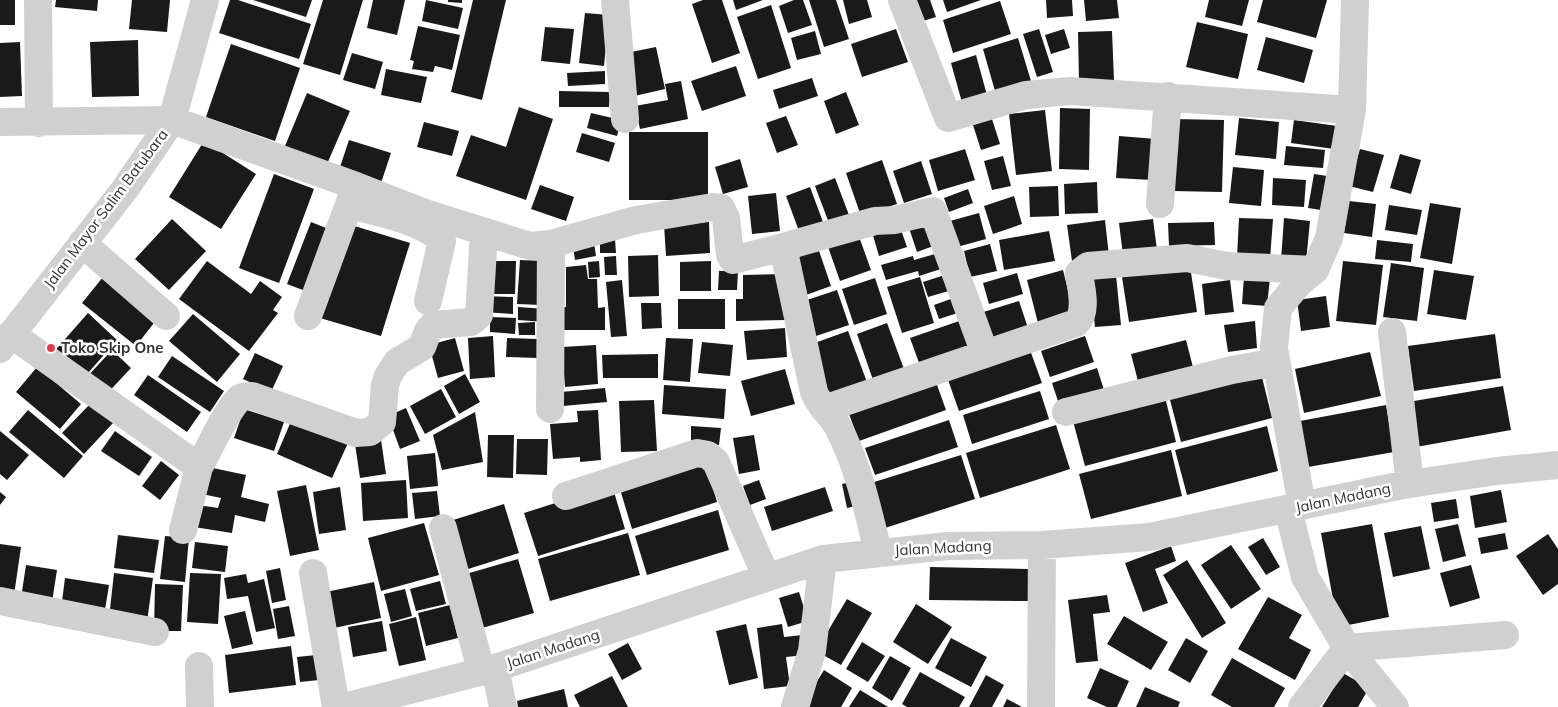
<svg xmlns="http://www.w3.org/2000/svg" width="1558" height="707" viewBox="0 0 1558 707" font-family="Mulish,sans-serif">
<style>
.building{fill:#1a1a1a}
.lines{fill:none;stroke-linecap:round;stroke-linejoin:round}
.minor{stroke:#d0d0d0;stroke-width:28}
.poi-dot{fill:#e63946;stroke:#fff;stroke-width:2}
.labels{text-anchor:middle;stroke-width:5;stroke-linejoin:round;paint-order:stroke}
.street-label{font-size:15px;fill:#333;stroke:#fff}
.poi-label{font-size:15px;font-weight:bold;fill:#333;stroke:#fff;text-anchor:start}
</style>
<rect width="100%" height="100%" fill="#fff"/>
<path class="building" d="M0 0H15V25H0Z
M56 0H98L97 11 55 7Z
M132 0H170L167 32 129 29Z
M230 0H238L311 24 299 59 219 33Z
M253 0H312L306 17Z
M323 0H363L340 75 303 64Z
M373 0H405L397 35 367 28Z
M426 0 463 8 458 29 422 21Z
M448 0H462V3L448 2Z
M473 0H506L482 100 451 92Z
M703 0H722L740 53 712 63 692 4Z
M733 0H763L736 10Z
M794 0H803L812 25 788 33 779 6Z
M809 0H836L849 39 824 47Z
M843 0H867L872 17 849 24Z
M912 0H930L936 17 920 22Z
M943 0H981L947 12Z
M1046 0H1072L1073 16 1047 18Z
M1084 0H1117L1119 18 1086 21Z
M1209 0H1249L1242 26 1205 17Z
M1263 0H1327L1316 38 1257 22Z
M1000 1 1011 34 953 53 943 20Z
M771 5 791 68 758 79 737 17Z
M585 13 609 15 604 66 579 63Z
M1197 22 1248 34 1238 79 1186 67Z
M418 26 460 35 452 70 435 66 433 72 412 69 414 61 410 60Z
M545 27 574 29 570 64 541 61Z
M896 29 908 62 862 77 851 44Z
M1039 29 1053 72 1037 77 1023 34Z
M1064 29 1070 48 1051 54 1045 35Z
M815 31 821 54 797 60 791 38Z
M1112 31 1114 80 1079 82 1078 32Z
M1266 37 1313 50 1304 83 1257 70Z
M1018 38 1031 81 995 91 983 49Z
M138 40 139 96 92 97 90 42Z
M20 42 22 96 0 97V43Z
M231 44 300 68 275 141 206 117Z
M656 47 665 89 630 97 621 54Z
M352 53 383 62 375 89 343 80Z
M976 55 988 99 963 106 951 63Z
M736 66 746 96 702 111 691 81Z
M386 69 427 77 421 103 381 95Z
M605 71V84L568 86 567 73Z
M812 78 818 96 779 109 773 90Z
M681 81 688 119 640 129 635 106 668 100 665 84Z
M559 91 610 92 609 107H559Z
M846 92 859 125 836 134 824 101Z
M307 93 350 111 327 164 285 146Z
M519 107 553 119 526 200 456 176 471 135 506 147Z
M1060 108 1090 109 1089 170 1059 169Z
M1045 110 1052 171 1016 175 1009 114Z
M591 113 621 120 617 136 587 128Z
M786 116 798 145 777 153 766 123Z
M1239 118 1279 122 1276 159 1235 155Z
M992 119 1000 144 981 150 973 125Z
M1174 119 1224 120 1222 192 1172 191Z
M1294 120 1337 126 1334 149 1291 143Z
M424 122 459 131 452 156 417 147Z
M629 132H708V200H629Z
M582 133 615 143 609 162 576 152Z
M1119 136 1156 139 1152 180 1116 178Z
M349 140 391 153 380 186 338 173Z
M204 141 256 174 221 229 169 197Z
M1286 146 1325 150 1323 168 1284 165Z
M965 149 975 180 938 191 929 160Z
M1360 149 1384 155 1373 192 1349 186Z
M1400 154 1421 160 1411 194 1390 188Z
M1003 156 1011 186 992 190 984 161Z
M740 159 748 187 723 194 715 167Z
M882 160 897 204 861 216 846 173Z
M921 161 932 194 904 203 893 171Z
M1233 167 1264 170 1261 206 1229 203Z
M274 174 314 189 279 283 239 268Z
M1314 174 1334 177 1328 211 1308 208Z
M835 178 849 215 829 223 815 186Z
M1273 178 1306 180 1304 207 1272 205Z
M1097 182 1098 213 1065 214 1064 184Z
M540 185 574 197 566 221 531 209Z
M1058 186 1059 216 1030 217 1029 187Z
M810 187 823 222 799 231 786 196Z
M968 189 973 203 949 212 944 198Z
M776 193 780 231 752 234 748 196Z
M1014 196 1022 224 993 234 984 206Z
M1349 201 1376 204 1372 237 1344 233Z
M1430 203 1461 208 1452 264 1420 258Z
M1389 205 1422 210 1417 235 1385 230Z
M979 213 986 239 957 247 950 221Z
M1239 218 1273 219 1270 259 1237 257Z
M1284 218 1310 221 1306 262 1281 260Z
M172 219 206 251 169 290 135 259Z
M1153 219 1157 250 1123 255 1119 223Z
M931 220 939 244 917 252 909 228Z
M1105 220 1109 256 1072 261 1067 225Z
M311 222 331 230 308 292 287 284Z
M709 222 710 253 666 256 664 225Z
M1214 222 1215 245 1169 246 1168 223Z
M348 224 410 243 381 336 320 318Z
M899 224 907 247 879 256 872 232Z
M857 231 871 270 840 281 826 241Z
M1049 231 1055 261 1004 270 999 240Z
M600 239H615L616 253H600Z
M1377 240 1413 244 1411 262 1375 259Z
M594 243 596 256 575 260 573 247Z
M990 244 997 271 970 277 964 251Z
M817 245 831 286 803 296 789 255Z
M942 252 947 267 919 276 918 271 886 280 881 265 913 256 914 260Z
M658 255 659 296 629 297 628 256Z
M616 256 617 275H605L604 257Z
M520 260 544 261 541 305 517 304Z
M207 261 251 294 260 281 282 297 273 310 278 313 249 351 179 299Z
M484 261H516L515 294H484Z
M599 261 600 277 589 278 588 262Z
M711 261V291H680V262Z
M1343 261 1383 265 1376 325 1336 321Z
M1391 263 1424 268 1417 321 1383 317Z
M586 265 588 279H597L598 308 605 307V330H563V307H566V267Z
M1190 266 1197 312 1129 322 1122 277Z
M1063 270 1075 318 1039 327 1027 280Z
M1434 270 1474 276 1466 320 1427 314Z
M719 271H738L737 290H718Z
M954 272 959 288 928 297 923 282Z
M1017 273 1023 294 989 304 983 283Z
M784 274 785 320 736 321V299H743V275Z
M1116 275 1121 325 1095 327 1090 277Z
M103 277 157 319 136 346 82 303Z
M920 277 934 323 902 333 887 287Z
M1244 277 1270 278 1267 306 1242 304Z
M875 278 887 314 854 325 842 289Z
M622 280 627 336 611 337 606 282Z
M1230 280 1234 312 1205 315 1202 284Z
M837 290 849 325 810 338 798 303Z
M484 296 513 297V314L483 312Z
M959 296 964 311 939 319 934 305Z
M1326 296 1330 327 1301 331 1297 300Z
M678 299H725V329H678Z
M1019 301 1028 328 986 342 977 314Z
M641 303H661L662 328 642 329Z
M518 307 546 309 545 322 518 320Z
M88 313 117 340 81 381 51 355Z
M193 314 240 354 217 382 169 341Z
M490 317 516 318 515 334 490 332Z
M965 319 977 352 922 371 910 338Z
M1255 321 1257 348 1228 352 1224 325Z
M535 322V335H519L518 323Z
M887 323 904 369 873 380 857 334Z
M785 328 787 357 747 360 744 331Z
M848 331 868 385 830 399 809 345Z
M1495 334 1501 378 1414 391 1408 346Z
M493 336 495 377 470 379 468 338Z
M1085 336 1094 362 1050 377 1041 351Z
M455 338 464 371 438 378 429 345Z
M507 338 537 339V358L506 357Z
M666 338 693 339 690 382 663 380Z
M1186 340 1195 375 1140 389 1131 354Z
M702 342 733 345 730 376 698 373Z
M596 345 598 384 565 387 562 347Z
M112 350 131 368 103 398 84 380Z
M1030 350 1042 383 959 411 947 377Z
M1370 352 1381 396 1304 413 1295 369Z
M255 353 283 366 271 392 243 379Z
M658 354V378H603L602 355Z
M172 356 224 391 210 412 158 377Z
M37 367 81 404 60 429 16 392Z
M1097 368 1105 393 1060 407 1052 383Z
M785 369 795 404 751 416 741 381Z
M1261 373 1272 418 1181 442 1169 396Z
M465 374 480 402 459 414 444 386Z
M148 375 201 412 187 432 134 395Z
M936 382 946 410 859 441 849 414Z
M664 385 726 389 724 419 662 414Z
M1503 386 1511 430 1416 447 1408 402Z
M605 388 607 402 563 406 561 392Z
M441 389 456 417 425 434 410 406Z
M1040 391 1049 419 972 444 963 415Z
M1165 397 1176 442 1085 466 1073 421Z
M654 400 657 451 621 452 619 401Z
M91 403 113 423 84 454 62 433Z
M1386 405 1394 452 1308 467 1300 421Z
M406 408 420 441 400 449 388 416Z
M244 409 284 422 274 451 234 438Z
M28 410 83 456 64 478 9 432Z
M598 410 601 460 580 462V457L553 459 550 424 578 422 577 411Z
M475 412 483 462 442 470 433 435Z
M292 419 348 443 332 478 277 454Z
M949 420 958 447 875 475 865 448Z
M1056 425 1070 469 980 498 966 453Z
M691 426 721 428 719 445 691 443Z
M1267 426 1278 471 1187 495 1175 450Z
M0 431 29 455 7 480 0 474Z
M115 431 152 457 139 476 101 451Z
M380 433 386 474 360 478 354 437Z
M488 435H514L513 478 487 477Z
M754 435 760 470 739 474 733 438Z
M517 439H548L547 475 516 474Z
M1171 450 1182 496 1091 519 1079 474Z
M435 453 438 486 410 489 407 456Z
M961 455 975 499 885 528 871 483Z
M705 460 717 502 632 529 619 486Z
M161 461 179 475 160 500 142 486Z
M208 467 246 475 241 497 269 504 265 522 235 515 232 533 194 527 198 505 218 508 221 498 202 494Z
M406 480 408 518 363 521 361 483Z
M759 480 766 499 750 505 743 486Z
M855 481 860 505 847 508 842 484Z
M306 485 319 550 290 556 277 491Z
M612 485 625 529 538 556 524 513Z
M340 487 346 530 319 534 313 492Z
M825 487 833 511 772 531 764 507Z
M1501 490 1507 522 1475 528 1470 496Z
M437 491 440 516 415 519 412 493Z
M0 492 6 497 0 505Z
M1456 499 1459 518 1434 522 1431 503Z
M504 504 519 553 465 570 450 521Z
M718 510 729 550 647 575 635 536Z
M424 523 439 575 381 591 368 538Z
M1372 524 1389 617 1338 627 1321 533Z
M1458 524 1466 556 1443 562 1435 529Z
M1421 526 1430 569 1393 577 1384 533Z
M628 533 640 575 550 601 538 559Z
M1505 533 1508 549 1481 554 1478 538Z
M1548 534 1558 549V584L1543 595 1516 556Z
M118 535 159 540 154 573 114 568Z
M165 536 189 538 185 582 160 579Z
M1263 538 1280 567 1266 575 1248 547Z
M195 542 228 546 225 572 192 568Z
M0 544 21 547 14 595 0 593Z
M1231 545 1261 589 1231 609 1201 565Z
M1171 546 1176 561 1155 569 1168 603 1143 612 1125 563Z
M518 559 534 613 482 628 466 574Z
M1187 560 1226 623 1202 638 1163 575Z
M26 565 57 570 52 602 21 598Z
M1471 565 1480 598 1450 607 1440 573Z
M930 567 1028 569V601L929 600Z
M280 568 286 600 272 603 266 571Z
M114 573 153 578 147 622 109 618Z
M190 573 221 574 218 624 187 622Z
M246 574 248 583 264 579 275 628 256 632 248 596 227 599 224 578Z
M65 578 109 585 104 616 61 609Z
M440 581 446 604 416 611 410 589Z
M374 582 381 618 334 628 326 592Z
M155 584 183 585 181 631H154Z
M405 589 412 616 391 622 384 594Z
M799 592 808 621 788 627 779 598Z
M1107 595 1110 612 1093 614 1098 661 1076 663 1068 600Z
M1268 597 1302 615 1289 638 1311 650 1295 680 1238 649Z
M847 599 872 613 841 665 816 651Z
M916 604 952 627 928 664 893 642Z
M450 605 458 638 426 646 418 613Z
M289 606 295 636 278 639 273 609Z
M245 611 253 644 232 649 224 616Z
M1124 616 1168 642 1151 670 1107 644Z
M416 617 426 660 399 666 389 624Z
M382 621 387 651 353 657 348 627Z
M746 624 758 678 729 685 716 631Z
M782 624 784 637 803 635 806 655 786 657 790 686 764 689 757 628Z
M951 638 987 657 971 687 935 668Z
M1186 638 1208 651 1190 683 1168 670Z
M862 642 885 656 868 682 846 669Z
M628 643 642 669 622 680 608 654Z
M291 646 296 685 229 693 225 655Z
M316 655 319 680 300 682 297 657Z
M890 656 911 668 892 701 872 688Z
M1232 658 1285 688 1274 707H1232L1211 695Z
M1100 668 1129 681 1117 707H1107L1087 698Z
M824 670 852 688 841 707H807L803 704Z
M920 672 965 697 959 707H907L902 704Z
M1343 673 1369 688 1358 707H1322Z
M986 675 1004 685 992 707H969Z
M612 676 628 707H580L574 695Z
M1145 687 1180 702 1178 707H1136Z
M564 689 568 707H518L517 701Z
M860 690 888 707H849Z
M1007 699 1022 707H1003Z"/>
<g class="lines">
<path class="minor" d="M38 0 39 123
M615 0 625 119
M902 0 948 118 1026 95 1070 91 1352 110
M0 122 172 120 356 186 425 213 530 246 551 244 636 220 713 207 721 208 726 218 730 255 733 260 783 247
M1160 204 1168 96
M350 205C375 212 425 221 442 241L428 301
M82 243 166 316
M308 316 355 188
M1392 332 1410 484
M11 334 199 467 183 530
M0 349 125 189 172 120 205 0
M550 409 551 244
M824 409 1076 323C1088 312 1081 288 1079 273L1088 266 1187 258 1227 266 1315 270
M1066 412 1232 370 1276 362
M199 467C209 450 226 410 240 398 244 396 248 396 252 396L356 433 370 432 382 422 385 385 388 376 397 362 422 347 428 331 433 325 471 322 479 315 484 233
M566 496 697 453 708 455 716 462 766 576
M1302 506 1274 348 1278 308 1298 284 1315 270 1329 238 1352 110 1355 0
M1288 509 1305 577 1347 648 1302 707
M443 528 481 670
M878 552C868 510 858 465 838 427 831 414 819 406 814 392L783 247 875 221 895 220 933 211 985 354
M313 573 336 707
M0 601 155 632
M1347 648 1505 635
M1347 648 1395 707
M199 666 200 707
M495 668 503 707
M344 707 495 668 823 559 948 546 1042 545 1149 537 1403 485 1497 471 1558 465
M795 707 812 651 823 559
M1041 707 1042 545"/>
</g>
<circle class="poi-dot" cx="51" cy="348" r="5"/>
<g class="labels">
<g class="street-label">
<text transform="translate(106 209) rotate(-53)" y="5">Jalan Mayor Salim Batubara</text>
<text transform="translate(1343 498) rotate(-12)" y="5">Jalan Madang</text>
<text transform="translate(943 548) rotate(-3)" y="5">Jalan Madang</text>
<text transform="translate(553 649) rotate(-18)" y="5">Jalan Madang</text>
</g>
<g class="poi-label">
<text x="61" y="353">Toko Skip One</text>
</g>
</g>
</svg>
